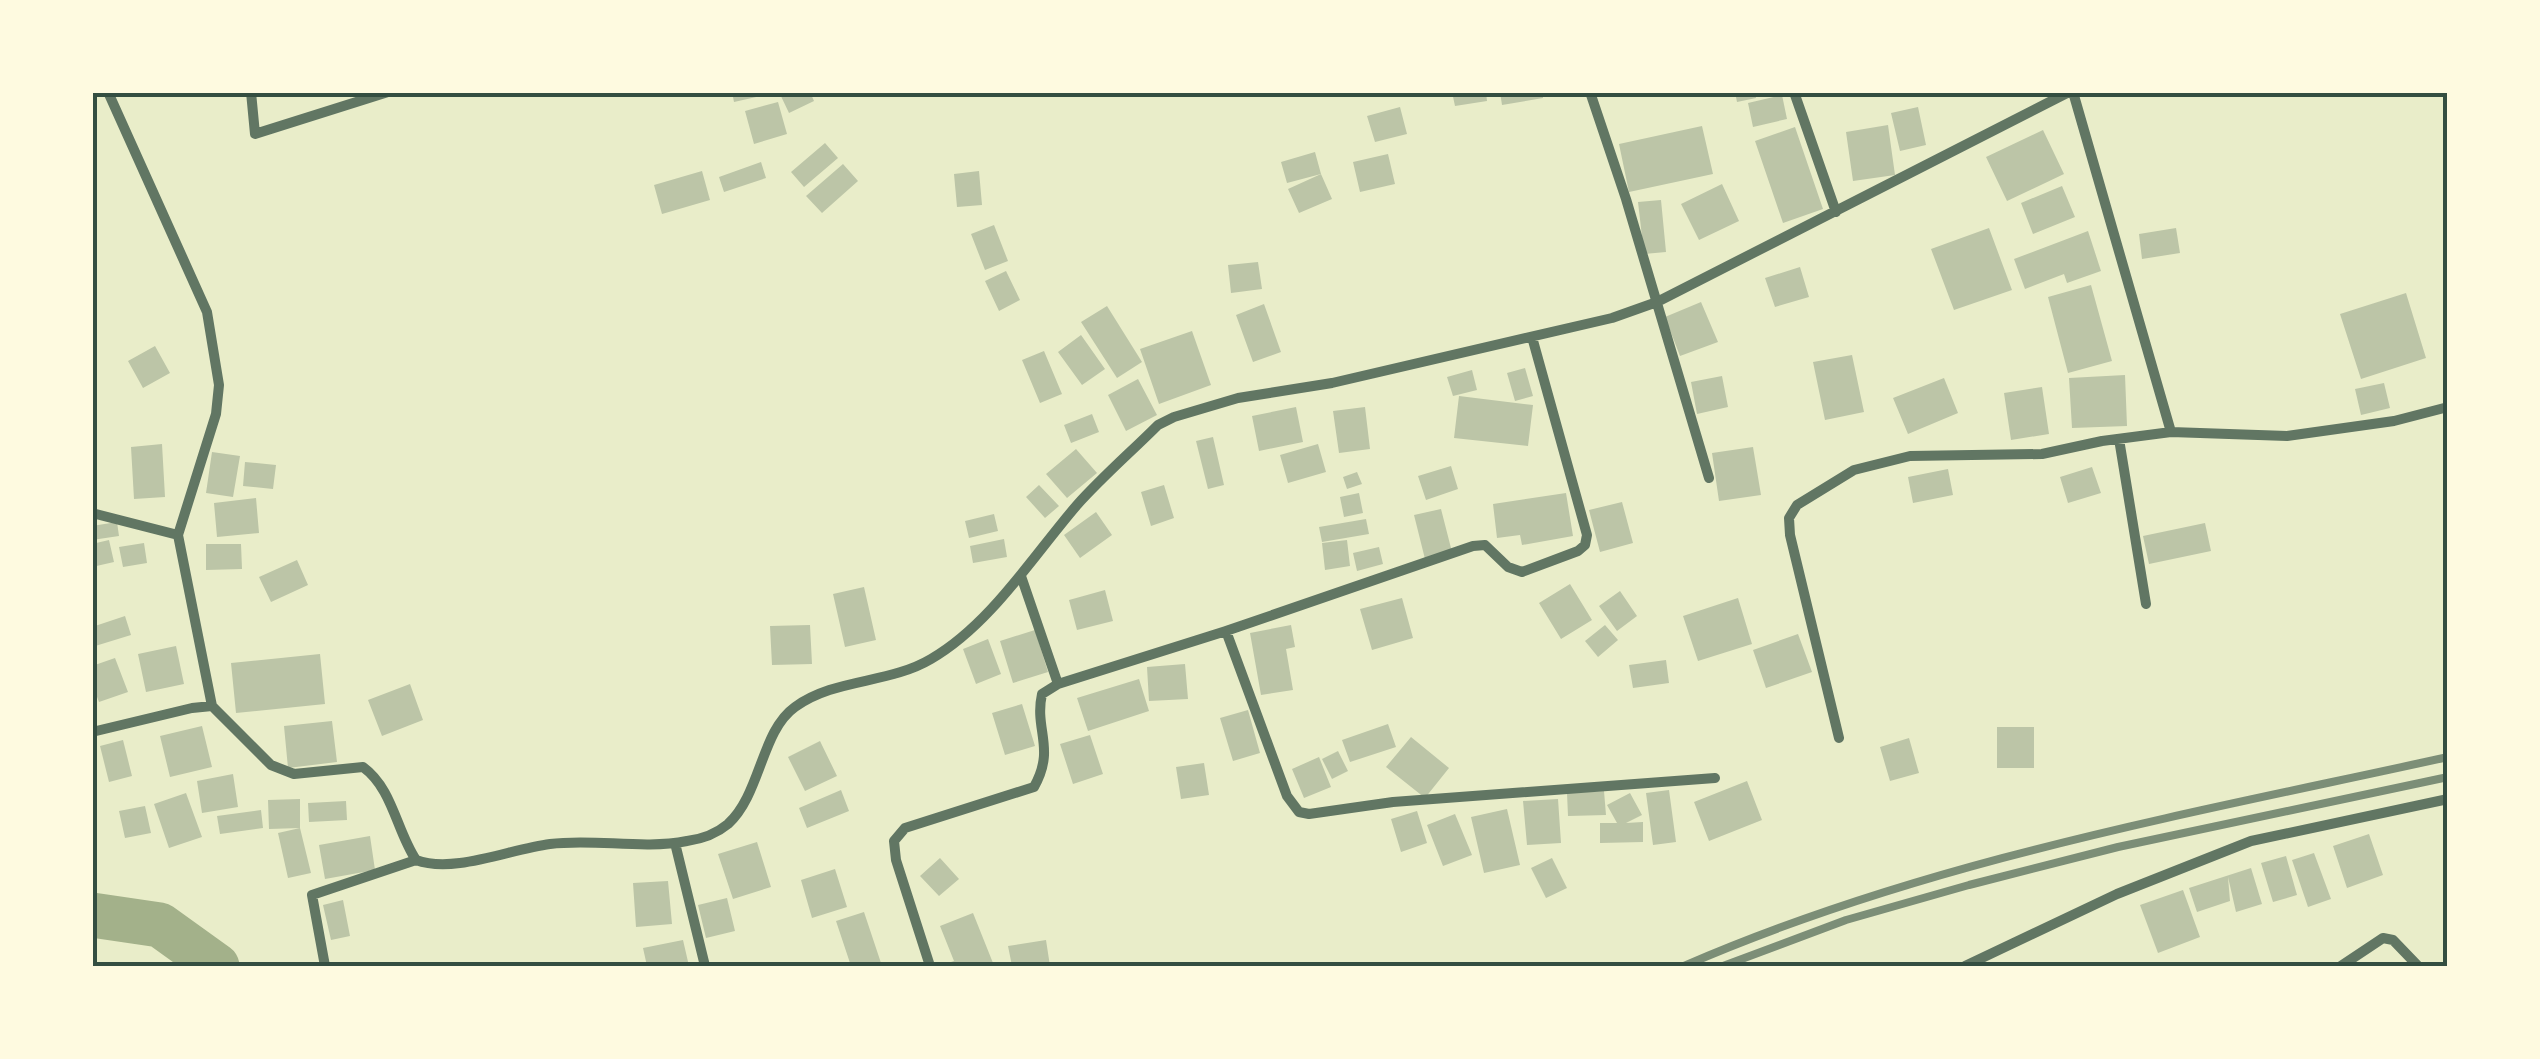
<svg xmlns="http://www.w3.org/2000/svg" width="2540" height="1059" viewBox="0 0 2540 1059" font-family="'Crimson Pro',serif">
<style>
.lines{fill:none;stroke-linecap:round;stroke-linejoin:round}
.river{stroke:#a3b18a;stroke-width:45}
.building{fill:#bcc5a7}
.minor{stroke:#617663;stroke-width:10}
.rail{stroke:#7c8e77;stroke-width:8}
.neatline{fill:none;stroke:#344e41;stroke-width:4}
</style>
<rect width="100%" height="100%" fill="#e9edc9"/>
<g class="lines">
<path class="river" d="M92 915 160 925 217 966"/>
</g>
<path class="building" d="M732 92H769V94L734 102Z
M779 92H810L814 101 789 113Z
M1452 92H1486L1487 101 1455 106Z
M1500 92H1543V98L1502 105Z
M1735 92H1755L1756 98 1737 102Z
M1782 95 1787 119 1753 127 1748 103Z
M778 102 787 134 754 144 745 111Z
M1400 107 1407 134 1375 142 1367 116Z
M1918 107 1926 145 1900 151 1891 113Z
M1888 125 1895 175 1853 181 1846 132Z
M1702 126 1713 174 1629 192 1619 144Z
M1795 127 1823 209 1783 223 1755 141Z
M2043 130 2064 174 2007 201 1986 157Z
M825 143 838 158 804 187 791 172Z
M1315 152 1321 174 1287 183 1281 162Z
M1388 154 1395 184 1360 192 1353 162Z
M761 162 766 178 724 192 719 177Z
M843 164 858 181 822 213 806 196Z
M702 171 710 200 662 214 654 185Z
M979 171 982 205 957 207 954 174Z
M1321 174 1332 199 1299 213 1288 189Z
M1722 184 1739 221 1699 240 1681 204Z
M2062 186 2075 217 2033 234 2021 203Z
M1661 200 1666 252 1644 254 1638 202Z
M994 225 1008 261 985 270 971 234Z
M1989 228 2012 290 1954 310 1931 249Z
M2176 228 2180 253 2142 259 2139 234Z
M2088 231 2101 271 2067 283 2064 274 2025 289 2014 259Z
M1258 262 1262 289 1231 293 1228 265Z
M1800 267 1809 297 1775 307 1765 278Z
M1006 271 1020 300 999 311 985 281Z
M2091 285 2112 361 2068 373 2048 297Z
M2406 293 2426 358 2361 379 2340 314Z
M1701 302 1718 342 1680 356 1665 317Z
M1264 304 1281 352 1253 362 1236 315Z
M1107 306 1142 362 1117 378 1081 322Z
M1192 331 1211 385 1159 404 1140 349Z
M1081 335 1105 369 1082 385 1058 352Z
M155 346 170 373 143 388 128 361Z
M1044 351 1062 394 1040 403 1022 360Z
M1852 355 1864 412 1825 420 1813 362Z
M1525 368 1533 396 1515 401 1507 373Z
M1472 370 1477 390 1453 396 1447 377Z
M2125 375 2127 426 2072 428 2069 378Z
M1722 376 1728 407 1697 414 1691 382Z
M1944 378 1958 413 1908 434 1893 398Z
M1138 379 1157 415 1126 431 1108 395Z
M2384 383 2390 408 2361 415 2355 389Z
M2042 387 2049 434 2011 440 2004 393Z
M1459 396 1533 405 1528 446 1454 438Z
M1296 407 1303 442 1259 451 1252 416Z
M1365 407 1370 449 1339 453 1333 411Z
M1092 414 1099 432 1071 443 1064 425Z
M1213 437 1224 485 1208 489 1196 441Z
M162 444 165 497 134 499 131 447Z
M1318 444 1326 472 1288 483 1280 455Z
M1753 447 1761 495 1719 501 1712 453Z
M1076 449 1097 473 1067 498 1046 474Z
M212 452 240 456 233 497 206 493Z
M245 462 276 465 273 489 243 486Z
M1451 466 1458 489 1426 500 1418 476Z
M2092 467 2101 493 2068 503 2060 477Z
M1948 469 1953 495 1913 503 1908 477Z
M1357 472 1362 484 1347 489 1343 477Z
M1039 485 1059 506 1045 518 1026 497Z
M1164 485 1174 518 1151 526 1141 492Z
M1359 493 1363 513 1344 517 1340 497Z
M1566 493 1573 536 1522 545 1520 535 1497 538 1493 504Z
M256 498 259 533 217 537 214 503Z
M1622 502 1633 543 1600 552 1589 510Z
M1441 509 1452 552 1425 559 1414 515Z
M1096 512 1112 535 1080 558 1064 535Z
M994 514 998 531 969 538 965 521Z
M1366 519 1369 534 1322 542 1319 527Z
M117 522 119 536 92 540V526Z
M2205 523 2211 551 2149 564 2143 536Z
M1004 539 1007 557 973 563 970 546Z
M109 540 114 562 92 567V544Z
M1347 540 1350 566 1325 570 1322 543Z
M144 543 147 563 123 567 119 547Z
M206 544H241L242 569 206 570Z
M1379 547 1383 564 1357 571 1353 553Z
M297 560 308 585 271 602 259 577Z
M1570 584 1592 620 1561 639 1539 603Z
M864 587 876 640 845 647 833 594Z
M1105 590 1113 621 1077 630 1069 600Z
M1620 591 1637 616 1617 631 1599 606Z
M1402 598 1413 638 1372 650 1360 609Z
M1738 598 1752 644 1698 661 1683 616Z
M125 616 131 635 92 647V627Z
M810 625 812 664 772 665 770 626Z
M1291 625 1295 647 1286 649 1293 690 1261 695 1250 633Z
M1605 625 1618 640 1598 657 1585 641Z
M1035 630 1048 672 1013 683 1000 641Z
M1798 634 1812 672 1766 688 1753 650Z
M988 639 1001 674 976 684 963 649Z
M176 646 184 684 146 692 138 654Z
M320 654 325 704 236 713 231 663Z
M115 658 128 692 99 702 92 684V666Z
M1666 660 1669 683 1633 688 1629 665Z
M1185 664 1188 699 1149 701 1147 667Z
M1139 679 1149 711 1088 731 1077 698Z
M410 684 423 720 382 736 368 700Z
M1022 704 1035 746 1005 755 992 713Z
M1248 710 1260 753 1233 761 1220 718Z
M332 721 337 762 288 768 284 726Z
M1388 724 1396 747 1350 762 1342 740Z
M202 726 212 767 170 777 160 736Z
M1997 727H2034V768H1997Z
M1090 735 1103 774 1073 784 1060 744Z
M1411 737 1449 768 1425 798 1386 767Z
M1909 738 1919 773 1890 781 1880 747Z
M123 740 132 776 109 782 100 746Z
M820 741 837 776 805 791 788 757Z
M1338 751 1348 771 1332 779 1322 759Z
M1319 757 1331 787 1304 798 1292 769Z
M1204 763 1209 795 1181 799 1176 767Z
M233 774 238 807 202 813 197 781Z
M1747 781 1762 820 1709 841 1694 802Z
M841 790 849 811 807 828 799 808Z
M1669 790 1676 842 1653 845 1646 793Z
M1604 791 1606 815 1568 816 1567 793Z
M186 793 202 837 169 848 154 804Z
M1630 793 1642 815 1626 823 1643 822V842L1600 843V823H1617L1607 805Z
M300 799V828L311 873 288 878 278 833 300 828 269 829 268 800Z
M1558 799 1561 843 1527 845 1523 801Z
M346 801 347 820 309 822 308 803Z
M145 806 151 833 125 838 119 811Z
M1507 809 1520 865 1484 873 1471 817Z
M261 810 263 828 220 834 217 816Z
M1417 811 1427 843 1401 852 1391 819Z
M1455 814 1472 855 1443 866 1427 825Z
M2369 834 2383 875 2347 888 2333 846Z
M370 836 375 870 325 879 319 845Z
M757 842 771 887 733 899 718 854Z
M2314 853 2331 899 2308 907 2292 860Z
M2286 856 2297 895 2273 902 2261 863Z
M940 858 959 879 939 896 920 876Z
M1552 858 1567 888 1546 898 1531 868Z
M2251 868 2262 904 2236 912 2228 877 2230 901 2197 912 2189 888Z
M835 869 847 907 812 918 801 880Z
M668 881 672 924 636 927 633 883Z
M2183 890 2200 937 2158 953 2140 905Z
M727 898 735 931 706 938 698 905Z
M343 900 350 936 331 940 323 905Z
M864 912 882 966H851L836 921Z
M973 913 993 963 984 966H949L948 963 954 961 940 926Z
M683 940 689 966H647L643 948Z
M1046 940 1050 966H1012L1008 946Z"/>
<g class="lines">
<path class="minor" d="M108 92 207 312 219 385 216 414 178 535 212 706 271 765 294 774 363 767C393 789 396 830 416 860 454 874 510 849 550 844 595 838 641 850 687 841 702 839 716 834 728 824 761 794 761 731 795 707 835 678 889 684 931 659 990 625 1033 556 1077 505 1102 477 1131 452 1158 425L1174 417 1238 398 1332 383 1612 318 1657 302 2069 92
M251 92 255 134 388 92
M1590 92 1626 199 1709 478
M1794 92 1836 212
M2073 92 2171 432
M2119 439 2146 604
M92 513 178 535
M1021 576 1058 684 1226 631 1473 546 1485 545 1508 567 1522 572 1578 551 1585 545 1587 535 1532 337
M1226 631 1287 796 1299 812 1309 814 1393 802 1715 778
M92 732 192 708 212 706
M1839 738 1790 535 1789 518 1797 505 1854 470 1910 456 2042 454 2102 441 2171 432 2287 436 2394 421 2448 407
M675 843 705 966
M325 966 312 895 416 860
M930 966 896 860 894 841 905 828 1034 787C1056 748 1034 730 1042 694L1058 684
M1965 966 2117 894 2251 841 2448 799
M2341 966 2383 938 2393 940 2418 966"/>
<path class="rail" d="M1684 966C1928 860 2189 814 2448 757
M1723 966 1846 920 1969 885 2118 847 2448 777"/>
</g>
<rect width="2540" height="1059" fill="none" stroke="#fefae0" stroke-width="190"/>
<rect x="95" y="95" width="2350" height="869" class="neatline"/>
</svg>
